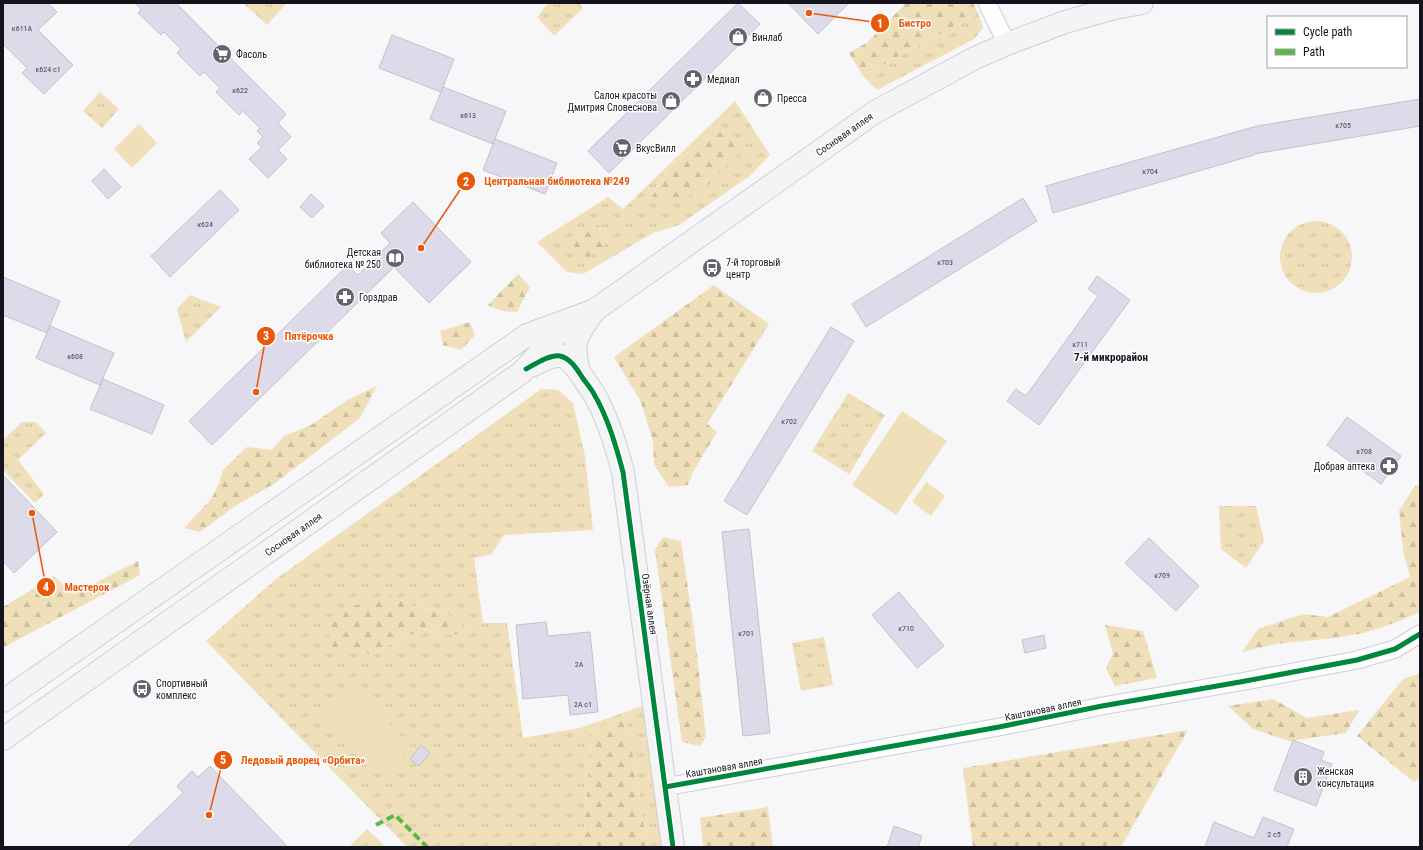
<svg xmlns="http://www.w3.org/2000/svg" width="1423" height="850" viewBox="0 0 1423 850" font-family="'Roboto Condensed',sans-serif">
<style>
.grass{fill:url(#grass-tufts);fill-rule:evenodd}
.forest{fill:url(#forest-firs)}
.garden{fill:#f0e0b9}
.building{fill:#dddbea;stroke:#c2c2c8}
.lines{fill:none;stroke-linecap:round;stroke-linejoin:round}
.street-casing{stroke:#ceced4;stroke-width:19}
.secondary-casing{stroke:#ceced4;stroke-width:24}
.street{stroke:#fefefe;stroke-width:17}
.secondary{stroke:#f4f4f7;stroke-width:22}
.quiet{stroke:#58b947;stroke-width:4;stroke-dasharray:8 4;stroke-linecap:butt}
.cycleway-casing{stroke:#fff;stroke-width:8}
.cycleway{stroke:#00873e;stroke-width:5}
.labels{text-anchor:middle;stroke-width:3;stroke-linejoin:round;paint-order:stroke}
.number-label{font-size:8px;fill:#474651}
.poi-label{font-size:10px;fill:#15141e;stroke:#fff;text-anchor:start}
.street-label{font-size:10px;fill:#15141e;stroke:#fff}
.neighbourhood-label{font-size:11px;font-weight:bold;fill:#15141e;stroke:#fff}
.leader{fill:none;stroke:#e8590c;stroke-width:1.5}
.callout-dot{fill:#e8590c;stroke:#fff;stroke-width:1.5}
.mark-label{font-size:12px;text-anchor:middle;font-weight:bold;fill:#fff}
.callout-label{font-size:11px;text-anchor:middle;font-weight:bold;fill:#e8590c;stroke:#fff;stroke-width:3;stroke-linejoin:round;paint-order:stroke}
</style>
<defs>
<pattern id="grass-tufts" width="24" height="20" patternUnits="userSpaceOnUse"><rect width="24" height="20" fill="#f0e0b9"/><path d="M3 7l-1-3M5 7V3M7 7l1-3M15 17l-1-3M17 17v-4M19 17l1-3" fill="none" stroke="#cdbf9f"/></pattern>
<pattern id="forest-firs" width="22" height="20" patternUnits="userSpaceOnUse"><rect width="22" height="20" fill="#f0e0b9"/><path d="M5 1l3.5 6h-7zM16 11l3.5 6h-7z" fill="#cdbf9f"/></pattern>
</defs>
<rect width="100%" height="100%" fill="#f7f7fa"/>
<path class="grass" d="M243 3H287L267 25Z
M548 3H579L583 8 554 36 537 17Z
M978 13 983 28 974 39 877 90 863 76Z
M100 92 119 109 102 128 83 111Z
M735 101 770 155 750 176 679 225 653 233 583 274 567 272 537 242 608 197 623 209ZM715 132 651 199 667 168ZM594 224 607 230 605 244 560 251Z
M1280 257a36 36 0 1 1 72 0a36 36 0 1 1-72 0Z
M190 295 221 307 186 342 177 309Z
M541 389 558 390 573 403 585 456 593 530 504 535 491 555 474 558 483 623H507L523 738 580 728 651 703 667 847H647L627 718 592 729 583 847H407L206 641 276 579ZM391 596 412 606 446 613 469 631 442 633 423 629 370 654Z
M848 393 885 415 849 474 812 451Z
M22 422H36L46 433 18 460 44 494 35 503 3 470V440Z
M1219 506H1256L1264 541 1246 568 1221 549Z
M824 637 833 685 801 691 792 643Z
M367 829 386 847H349Z"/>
<path class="forest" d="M906 3H973L978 13 863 76 849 53 868 42Z
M715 132 733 133 741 151 709 184 679 202 651 199 667 168Z
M594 224 607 230 605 244 589 257 559 251Z
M518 274 530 287 517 312 502 311 488 305Z
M714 285 769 324 707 424 717 432 693 472 688 485 669 487 654 465 653 441 640 400 614 357Z
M470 322 475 335 461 350 443 345 440 331Z
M377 386 360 418 274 484 238 504 200 532 184 528 212 498 219 483 223 470 247 447 272 450 284 436 311 425 349 399Z
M1420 484V612L1397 622 1364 633 1334 638 1276 644 1242 652 1258 629 1303 614 1328 617 1410 577 1403 550 1399 511 1415 486Z
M663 537 681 541 695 637 706 737 700 746 682 742 655 550Z
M138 561 140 575 4 647 3 607 54 576 74 594Z
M391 596 412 606 446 613 469 631 451 635 423 629 370 654 332 647 328 629 336 610Z
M1105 625 1143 631 1157 678 1115 686 1106 668 1113 654Z
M1420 673V778L1414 782 1357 736 1403 679Z
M1273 699 1307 718 1359 710 1346 733 1289 741 1253 729 1228 706Z
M627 718 647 847H583L592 729Z
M1188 730 1121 847H973L963 768Z
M768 807 773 847H703L700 818Z"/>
<path class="garden" d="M139 124 157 143 132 168 114 149Z
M902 411 947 441 896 515 852 485Z
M926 482 945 496 931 516 912 502Z
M344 686 353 688 407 742 405 754 385 774 374 773 321 720 319 711Z"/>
<path class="building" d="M3 3H48L57 12 38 30 73 65 44 94 22 73 27 68 3 44Z
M135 3H176L286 114 278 123 291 137 278 150 287 159 268 178 249 159 262 147 257 143 263 137 257 131 260 128 243 111 239 115 216 92 220 88 204 72 200 76 177 53 181 49 164 32 161 35 138 13 141 9Z
M738 3 760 24 609 173 588 151Z
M788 3H849L818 34Z
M392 35 454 59 441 92 379 68Z
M443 87 506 111 493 144 430 119Z
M1420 99V126L1254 154V155L1053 213 1046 186 1257 126Z
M495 139 557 163 545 194 483 170Z
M104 169 121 187 108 199 92 181Z
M220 190 239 210 170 277 151 256Z
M311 194 324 206 312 218 300 207Z
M1023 198 1037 221 866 327 852 304Z
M413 202 471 262 429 303 394 267 212 445 189 421 348 265 358 275 390 243 381 233Z
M1097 276 1130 300 1039 425 1007 401 1016 389 1026 396 1098 296 1088 289Z
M3 277 60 301 47 333 3 315Z
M50 326 114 353 100 385 36 358Z
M831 327 854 341 747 515 724 501Z
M103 379 164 405 152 434 90 409Z
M1347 417 1401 456 1381 484 1327 445Z
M3 475 57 532 14 573 3 561Z
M749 529 770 733 743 736 722 532Z
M1149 538 1199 586 1176 611 1125 563Z
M899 592 944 646 917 668 872 615Z
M546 622 548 636 590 632 598 712 570 715 568 695 523 699 516 625Z
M1044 635 1046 648 1025 653 1022 640Z
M1293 740 1324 752 1321 760 1332 764 1316 806 1274 790Z
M421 745 430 753 419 766 410 759Z
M210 766 288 847H127L183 793 177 786 192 771 198 777Z
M1263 817 1294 829 1287 847H1205L1214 822 1254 838Z
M894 826 922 836 918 847H887Z"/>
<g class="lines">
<defs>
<path id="street" d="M987 3 1007 44
M665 787 999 727 1102 706 1240 682 1357 660 1395 649 1420 634"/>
<path id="secondary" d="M531 366C539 363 550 355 560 356 569 357 577 369 582 376 586 382 590 388 594 394 608 418 616 445 623 472L673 847
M579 372C577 363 574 352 576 343 578 331 588 320 595 310
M3 701 527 335 595 310 875 112 975 58 1007 44 1065 22 1115 8 1142 3
M3 739 522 372 570 320"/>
</defs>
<use href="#street" class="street-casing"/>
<use href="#secondary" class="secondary-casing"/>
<use href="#street" class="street"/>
<use href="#secondary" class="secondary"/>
<path class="quiet" d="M376 825 395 815 427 847"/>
<defs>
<path id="cycleway" d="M526 369C535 364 550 354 560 356 570 358 577 369 582 377 586 383 591 388 594 394 608 418 616 446 623 472L673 847
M665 787 999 727 1102 706 1240 682 1357 660 1395 649 1420 634"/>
</defs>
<use href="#cycleway" class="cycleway-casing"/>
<use href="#cycleway" class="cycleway"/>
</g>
<defs>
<symbol id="shop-disc" viewBox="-11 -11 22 22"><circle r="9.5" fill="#64636b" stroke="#fff"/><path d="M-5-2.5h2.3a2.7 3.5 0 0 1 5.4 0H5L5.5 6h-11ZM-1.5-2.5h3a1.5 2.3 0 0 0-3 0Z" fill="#fff"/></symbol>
<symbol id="supermarket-disc" viewBox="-11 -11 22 22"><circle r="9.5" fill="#64636b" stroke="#fff"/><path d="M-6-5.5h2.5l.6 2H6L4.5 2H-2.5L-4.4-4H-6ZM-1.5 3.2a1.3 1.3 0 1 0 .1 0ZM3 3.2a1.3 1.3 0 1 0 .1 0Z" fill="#fff"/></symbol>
<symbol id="pharmacy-disc" viewBox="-11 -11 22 22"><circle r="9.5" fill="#64636b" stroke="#fff"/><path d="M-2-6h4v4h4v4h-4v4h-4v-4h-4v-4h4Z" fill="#fff"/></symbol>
<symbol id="library-disc" viewBox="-11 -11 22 22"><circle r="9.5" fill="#64636b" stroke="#fff"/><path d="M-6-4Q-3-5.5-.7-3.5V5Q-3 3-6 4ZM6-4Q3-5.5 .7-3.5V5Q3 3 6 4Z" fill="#fff"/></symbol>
<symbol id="bus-disc" viewBox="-11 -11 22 22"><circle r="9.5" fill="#64636b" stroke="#fff"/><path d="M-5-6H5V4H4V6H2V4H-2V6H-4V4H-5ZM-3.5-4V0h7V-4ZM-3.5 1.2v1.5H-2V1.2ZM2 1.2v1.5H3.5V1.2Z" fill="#fff"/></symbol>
<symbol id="building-disc" viewBox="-11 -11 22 22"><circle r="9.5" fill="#64636b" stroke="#fff"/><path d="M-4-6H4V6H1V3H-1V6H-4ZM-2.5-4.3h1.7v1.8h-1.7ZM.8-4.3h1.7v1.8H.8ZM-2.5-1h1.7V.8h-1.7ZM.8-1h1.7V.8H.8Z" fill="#fff"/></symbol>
</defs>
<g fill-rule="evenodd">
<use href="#shop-disc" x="727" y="26" width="22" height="22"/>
<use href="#supermarket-disc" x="211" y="43" width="22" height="22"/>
<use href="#pharmacy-disc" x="682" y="68" width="22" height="22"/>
<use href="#shop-disc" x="752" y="87" width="22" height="22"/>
<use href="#shop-disc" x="660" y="90" width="22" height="22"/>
<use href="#supermarket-disc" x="611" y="137" width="22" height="22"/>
<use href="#library-disc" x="384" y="247" width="22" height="22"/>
<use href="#bus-disc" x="701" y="257" width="22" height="22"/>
<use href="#pharmacy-disc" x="334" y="286" width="22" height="22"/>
<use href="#pharmacy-disc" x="1378" y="455" width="22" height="22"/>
<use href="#bus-disc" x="131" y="678" width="22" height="22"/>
<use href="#building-disc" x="1292" y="766" width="22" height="22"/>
</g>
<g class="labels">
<g class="number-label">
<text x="22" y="31">к611А</text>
<text x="48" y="72">к624 с1</text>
<text x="240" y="93">к622</text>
<text x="468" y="118">к613</text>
<text x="1343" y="128">к705</text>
<text x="1150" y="174">к704</text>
<text x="205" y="227">к624</text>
<text x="945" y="265">к703</text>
<text x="1080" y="347">к711</text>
<text x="75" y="359">к608</text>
<text x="789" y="424">к702</text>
<text x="1364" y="454">к708</text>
<text x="1162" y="578">к709</text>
<text x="906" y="631">к710</text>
<text x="746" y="636">к701</text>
<text x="579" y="667">2А</text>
<text x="583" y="707">2А с1</text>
<text x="1274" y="837">2 с5</text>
</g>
<g class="poi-label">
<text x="752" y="41">Винлаб</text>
<text x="236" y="58">Фасоль</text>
<text x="707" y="83">Медиал</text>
<text x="657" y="99" text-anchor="end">Салон красоты<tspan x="657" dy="12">Дмитрия Словеснова</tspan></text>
<text x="777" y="102">Пресса</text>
<text x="636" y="152">ВкусВилл</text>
<text x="381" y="256" text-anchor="end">Детская<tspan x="381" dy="12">библиотека № 250</tspan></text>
<text x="726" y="266">7-й торговый<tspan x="726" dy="12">центр</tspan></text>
<text x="359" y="301">Горздрав</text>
<text x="1375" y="470" text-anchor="end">Добрая аптека</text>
<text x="156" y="687">Спортивный<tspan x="156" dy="12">комплекс</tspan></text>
<text x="1317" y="775">Женская<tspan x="1317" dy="12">консультация</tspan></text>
</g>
<g class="street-label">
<text transform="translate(844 134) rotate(-35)" y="4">Сосновая аллея</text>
<text transform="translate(293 534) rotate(-35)" y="4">Сосновая аллея</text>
<text transform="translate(650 604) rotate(82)" y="4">Озёрная аллея</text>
<text transform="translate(1043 709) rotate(-12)" y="4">Каштановая аллея</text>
<text transform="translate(724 767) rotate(-10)" y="4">Каштановая аллея</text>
</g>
<g class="neighbourhood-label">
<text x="1111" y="361">7-й микрорайон</text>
</g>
</g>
<path class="leader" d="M809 13L880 23M421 248L466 181M256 392L266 336M32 513L46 587M209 815L223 760"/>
<g class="callout-dot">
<circle cx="809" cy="13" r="4"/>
<circle cx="421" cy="248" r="4"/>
<circle cx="256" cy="392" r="4"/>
<circle cx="32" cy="513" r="4"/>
<circle cx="209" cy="815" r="4"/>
<circle cx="880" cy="23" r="10"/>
<circle cx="466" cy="181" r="10"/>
<circle cx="266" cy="336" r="10"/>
<circle cx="46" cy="587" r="10"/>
<circle cx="223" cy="760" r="10"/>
</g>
<g class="mark-label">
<text x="880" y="28">1</text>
<text x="466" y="186">2</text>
<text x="266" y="340">3</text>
<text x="46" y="591">4</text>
<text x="223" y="764">5</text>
</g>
<g class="callout-label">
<text x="915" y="27">Бистро</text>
<text x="557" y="185">Центральная библиотека №249</text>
<text x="309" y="340">Пятёрочка</text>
<text x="87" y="591">Мастерок</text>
<text x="303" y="764">Ледовый дворец «Орбита»</text>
</g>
<rect width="1423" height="850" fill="none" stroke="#15141e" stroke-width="8"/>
<rect x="1267" y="16" width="140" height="52" fill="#ffffff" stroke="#a1a1a5"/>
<rect x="1275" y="29" width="20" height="6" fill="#00873e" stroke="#a1a1a5"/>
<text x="1303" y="36" font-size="12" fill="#15141e">Cycle path</text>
<rect x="1275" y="49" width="20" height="6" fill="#58b947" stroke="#a1a1a5"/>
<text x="1303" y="56" font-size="12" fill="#15141e">Path</text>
</svg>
